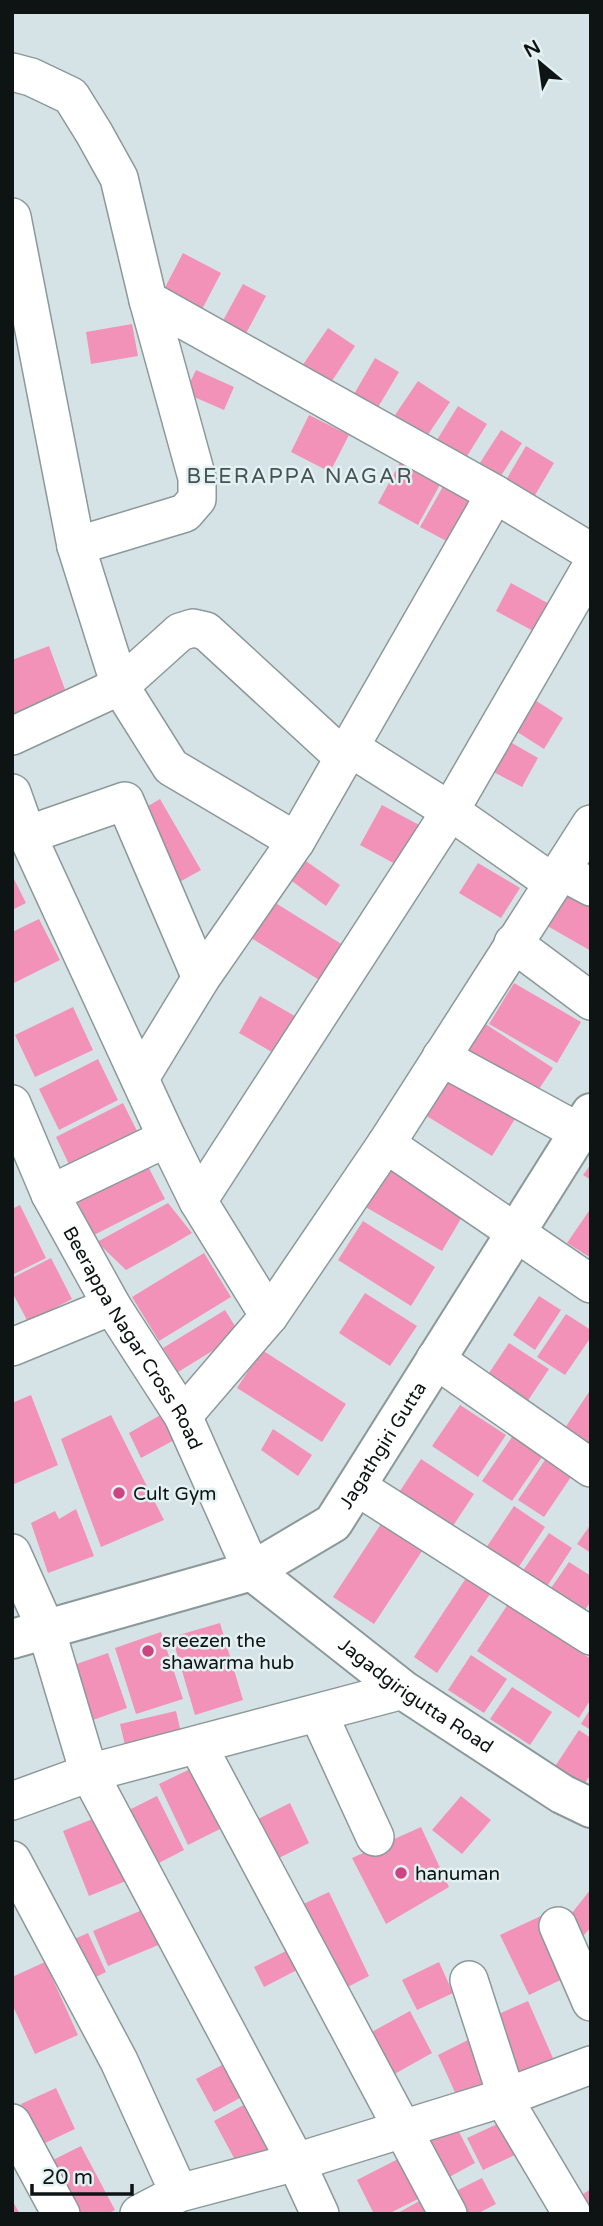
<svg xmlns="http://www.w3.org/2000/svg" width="603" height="2226" viewBox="0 0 603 2226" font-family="'Varela Round',sans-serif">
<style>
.building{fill:#f392b8}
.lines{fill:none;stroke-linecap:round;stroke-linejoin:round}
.minor-casing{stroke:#8c999b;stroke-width:40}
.tertiary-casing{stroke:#8c999b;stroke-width:42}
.minor{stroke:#fff;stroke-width:37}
.tertiary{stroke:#fff;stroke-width:38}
.poi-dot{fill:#cc4583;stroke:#e3f1f3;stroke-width:2.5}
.labels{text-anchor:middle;stroke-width:5;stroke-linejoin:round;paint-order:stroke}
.street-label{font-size:19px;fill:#0e1314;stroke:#e3f1f3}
.poi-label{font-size:19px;fill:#0e1314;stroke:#e3f1f3;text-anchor:start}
.neighbourhood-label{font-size:21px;letter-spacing:2px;fill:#465254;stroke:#e3f1f3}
</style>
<rect width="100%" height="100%" fill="#d6e3e6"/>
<path class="building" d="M183 253 221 273 197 319 159 299Z
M243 284 266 296 243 339 220 326Z
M132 324 138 356 91 364 86 332Z
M328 328 355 346 328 387 300 369Z
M375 358 399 372 374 414 350 401Z
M196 370 234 387 224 410 185 393Z
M418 381 450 402 425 439 393 418Z
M458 406 487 424 464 461 435 443Z
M309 415 349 435 330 472 291 452Z
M501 430 522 443 497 482 476 469Z
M526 446 554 463 531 502 503 485Z
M402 459 442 481 418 525 378 503Z
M445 483 478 501 454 545 420 527Z
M511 583 553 606 537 633 496 611Z
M49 646 67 695 12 714V660Z
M527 695 563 718 544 749 508 726Z
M505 739 538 758 522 787 488 769Z
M160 799 201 870 176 884 136 813Z
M382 805 421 826 399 866 360 845Z
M303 859 340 885 326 906 289 879Z
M478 863 520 888 501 918 459 893Z
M12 875 26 903 12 910Z
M572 878 591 890V951L544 924Z
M274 902 351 950 329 986 251 938Z
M39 919 60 960 12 984V932Z
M514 983 581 1022 557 1063 489 1024Z
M260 996 300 1019 279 1056 239 1033Z
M73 1007 93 1050 35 1077 15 1035Z
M484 1023 553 1068 529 1104 460 1058Z
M98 1059 118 1100 59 1130 39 1089Z
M451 1073 518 1114 492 1156 425 1115Z
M123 1103 143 1143 75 1177 56 1137Z
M143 1157 165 1199 94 1235 73 1193Z
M387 1164 466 1210 442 1251 362 1205Z
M591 1164V1180L583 1175Z
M168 1203 192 1233 168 1247 126 1270 97 1242Z
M20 1205 46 1258 12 1275V1209Z
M591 1208V1258L567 1243Z
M363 1221 435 1267 411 1306 338 1260Z
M204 1253 231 1297 159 1341 132 1297Z
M51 1258 72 1299 28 1322 12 1292V1278Z
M365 1293 417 1326 390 1366 339 1333Z
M539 1296 561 1310 535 1350 513 1335Z
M225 1310 240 1334 178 1372 163 1348Z
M566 1314 591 1330V1337L565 1375 537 1357Z
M509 1343 549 1369 521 1411 481 1385Z
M262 1350 346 1404 322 1442 237 1388Z
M591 1389V1454L561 1434Z
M31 1395 58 1465 12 1485V1403Z
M460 1405 506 1435 478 1477 432 1446Z
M164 1413 178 1438 141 1458 129 1433Z
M111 1415 164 1520 101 1547 61 1439Z
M273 1429 312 1455 298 1476 261 1450Z
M512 1437 542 1457 512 1501 482 1481Z
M547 1457 573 1474 544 1517 518 1500Z
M421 1459 474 1494 449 1532 396 1497Z
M514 1506 545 1527 516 1571 484 1551Z
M76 1509 94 1556 48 1573 31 1523 55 1511 59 1519Z
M381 1524 422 1551 374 1624 333 1597Z
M591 1524V1553L577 1544Z
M549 1533 572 1548 546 1588 522 1572Z
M569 1562 591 1576V1601L583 1613 549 1591Z
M470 1572 494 1588 437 1673 414 1657Z
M508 1604 591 1659V1699L579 1718 477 1651Z
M220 1623 243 1700 195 1715 172 1637Z
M161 1632 183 1699 136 1714 115 1648Z
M108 1653 127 1708 90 1721 71 1666Z
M471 1655 507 1679 484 1713 448 1690Z
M512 1687 552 1712 530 1745 490 1719Z
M591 1708V1730L581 1724Z
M176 1711 183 1741 127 1754 120 1724Z
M579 1730 591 1738V1774L581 1789 552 1771Z
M190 1769 220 1829 188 1845 159 1784Z
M157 1796 184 1850 155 1865 127 1811Z
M461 1796 491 1820 462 1854 432 1830Z
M290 1803 309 1843 275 1860 256 1820Z
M100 1816 126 1881 89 1896 63 1831Z
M421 1827 449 1887 386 1924 352 1858Z
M591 1889V1927L578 1942 560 1928Z
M329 1892 369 1976 338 1992 297 1907Z
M154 1905 168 1941 108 1966 93 1931Z
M541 1916 569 1976 529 1995 500 1935Z
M88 1933 106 1972 90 1980 70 1941Z
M288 1950 297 1970 264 1987 254 1967Z
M45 1962 78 2035 35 2054 12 2004V1977Z
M439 1962 453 1993 417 2010 402 1980Z
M528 2001 556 2065 515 2083 487 2019Z
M410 2011 432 2053 391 2076 368 2034Z
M474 2037 493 2079 458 2099 438 2055Z
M233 2059 251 2092 214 2112 196 2079Z
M56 2088 75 2129 41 2145 21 2104Z
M251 2101 277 2148 240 2169 214 2121Z
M504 2121 519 2153 483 2170 467 2138Z
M455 2124 475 2163 442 2181 422 2142Z
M81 2146 115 2210 107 2214H68L43 2165Z
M400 2158 420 2198 388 2214H374L357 2180Z
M482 2178 496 2204 477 2214H461L450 2194Z
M591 2189V2214H577L570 2202Z
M423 2199 431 2214H396Z
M12 2200 20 2214H12Z"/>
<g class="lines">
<defs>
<g id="minor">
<path d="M12 72 31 77 71 96 94 133 119 178 148 300 495 494"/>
<path d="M12 217 76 546 120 686 171 767 296 841 495 494 591 552"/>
<path d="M76 546 185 513 197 499V478L148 300"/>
<path d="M12 736 120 686 180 632 193 628 206 631 343 757"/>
<path d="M349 747 450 811 553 883"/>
<path d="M12 793 27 835 167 1138 198 1201"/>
<path d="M27 835 125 801 201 978"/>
<path d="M561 871 591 887"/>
<path d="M513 943 591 1001"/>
<path d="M441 1057 579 1132"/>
<path d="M140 1078 201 978 296 841"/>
<path id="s1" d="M12 1104 50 1194 112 1306 183 1416 252 1571"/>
<path d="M386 1144 591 1284"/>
<path d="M50 1194 167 1138"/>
<path d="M269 1316 198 1201 444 821 591 567"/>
<path d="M12 1347 112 1306"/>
<path d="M435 1359 591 1468"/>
<path d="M183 1416 269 1316 386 1144 591 824"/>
<path d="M356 1486 591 1636"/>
<path d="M12 1553 46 1629 89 1773 296 2162 320 2214"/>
<path d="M318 1713 375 1837"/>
<path d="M198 1746 448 2214"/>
<path d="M12 1801 89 1773 403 1690"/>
<path d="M12 1860 119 2061 179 2193"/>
<path d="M558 1926 591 2002"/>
<path d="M469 1980 512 2113 572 2214"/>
<path d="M12 2123 61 2214"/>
<path d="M139 2214 179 2193 296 2162 506 2097 591 2065"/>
</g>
<g id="tertiary">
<path id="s2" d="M252 1571 403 1690 562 1794 591 1808"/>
<path id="s3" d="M12 1639 252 1571 333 1523 591 1113"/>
</g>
</defs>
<use href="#minor" class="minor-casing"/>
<use href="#tertiary" class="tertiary-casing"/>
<use href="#minor" class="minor"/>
<use href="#tertiary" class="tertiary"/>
</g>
<g class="poi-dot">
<circle cx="119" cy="1493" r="7"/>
<circle cx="148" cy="1651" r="7"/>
<circle cx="401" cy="1873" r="7"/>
</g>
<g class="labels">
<g class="street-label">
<text dy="7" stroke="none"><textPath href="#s1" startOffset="264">Beerappa Nagar Cross Road</textPath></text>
<text dy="7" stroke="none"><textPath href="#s3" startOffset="436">Jagathgiri Gutta</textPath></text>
<text dy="7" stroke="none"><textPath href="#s2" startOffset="206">Jagadgirigutta Road</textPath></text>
</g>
<g class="poi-label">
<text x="133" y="1500">Cult Gym</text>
<text x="162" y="1647">sreezen the<tspan x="162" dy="22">shawarma hub</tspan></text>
<text x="415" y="1880">hanuman</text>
</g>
<g class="neighbourhood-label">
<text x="300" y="483">BEERAPPA NAGAR</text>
</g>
</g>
<rect width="603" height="2226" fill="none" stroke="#0e1314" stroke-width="28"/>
<g transform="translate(540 63) rotate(331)" stroke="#e3f1f3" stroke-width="5" paint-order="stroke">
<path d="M0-5L12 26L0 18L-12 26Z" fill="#0e1314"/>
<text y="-10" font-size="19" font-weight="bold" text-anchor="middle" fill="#0e1314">N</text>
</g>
<path d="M32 2184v10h100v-10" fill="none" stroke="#0e1314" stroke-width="3.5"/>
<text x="42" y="2184" font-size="21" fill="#0e1314" stroke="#e3f1f3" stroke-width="5" paint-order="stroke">20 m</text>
</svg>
